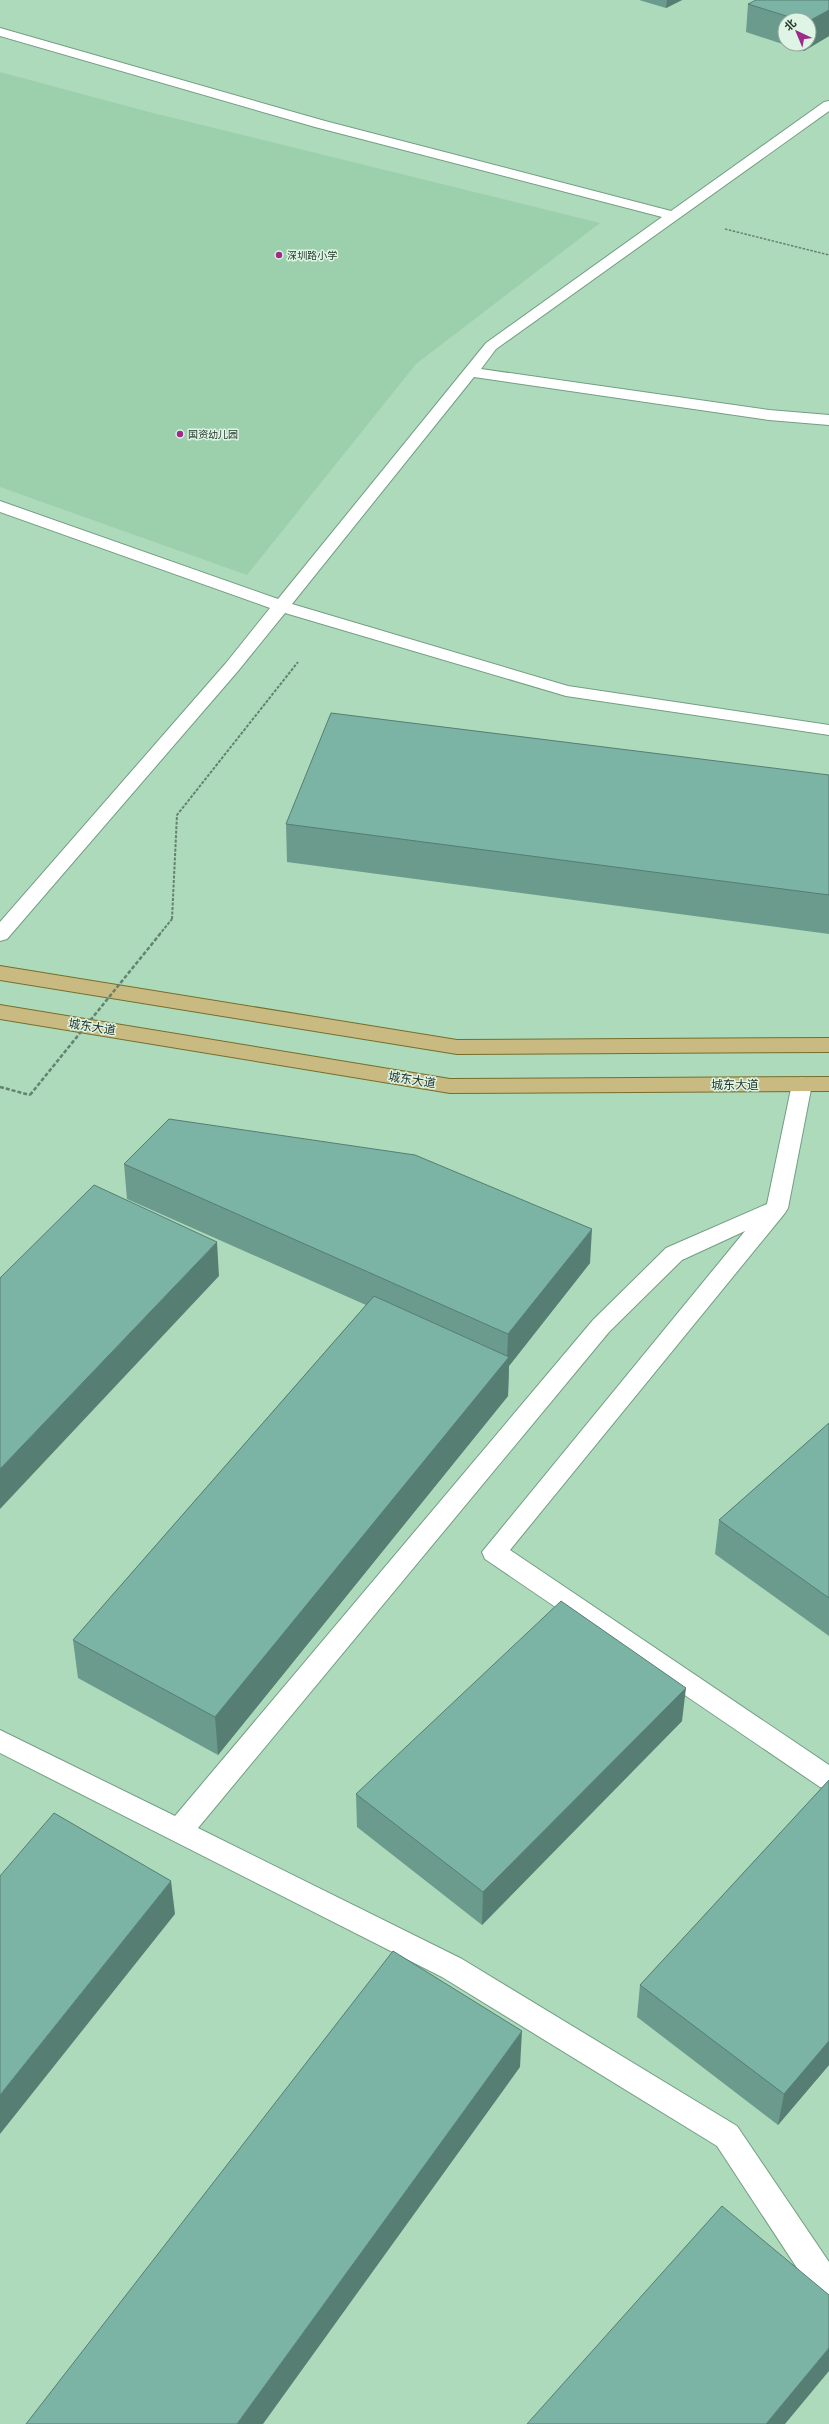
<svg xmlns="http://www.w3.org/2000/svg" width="829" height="2424" viewBox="0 0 829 2424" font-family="Inter,'Noto Sans SC',sans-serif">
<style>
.built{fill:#9cd0ad}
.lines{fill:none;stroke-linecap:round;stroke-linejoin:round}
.service-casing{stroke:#739e82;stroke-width:2}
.minor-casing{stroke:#739e82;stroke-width:2}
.primary-casing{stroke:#776e2b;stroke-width:2}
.path-far2{stroke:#64836e;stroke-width:1.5;stroke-dasharray:2.5 1.5;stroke-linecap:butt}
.path-far1{stroke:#64836e;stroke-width:2;stroke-dasharray:3 1.5;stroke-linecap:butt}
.path{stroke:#64836e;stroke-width:2.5;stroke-dasharray:4 2;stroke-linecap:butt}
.service{fill:#fff;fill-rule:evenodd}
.minor{fill:#fff;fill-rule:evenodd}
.primary{fill:#c8ba80;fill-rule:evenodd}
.path-bridge-far1{stroke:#64836e;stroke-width:2;stroke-dasharray:3 1.5;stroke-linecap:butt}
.path-bridge{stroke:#64836e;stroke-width:2.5;stroke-dasharray:4 2;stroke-linecap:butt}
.wall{fill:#6a9b8d;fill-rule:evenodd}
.shaded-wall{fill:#567e73}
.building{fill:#7bb4a4;stroke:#567e73}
.poi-dot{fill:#9c2b89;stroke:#def4e5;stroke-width:1.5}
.labels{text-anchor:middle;stroke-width:3;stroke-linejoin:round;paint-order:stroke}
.far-poi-label{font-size:10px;fill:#25372b;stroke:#def4e5;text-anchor:start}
.street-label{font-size:12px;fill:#25372b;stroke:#def4e5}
</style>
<rect width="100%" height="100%" fill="#acdabb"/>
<path class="built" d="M0 72 149 112 600 223 416 364 247 575 0 487Z"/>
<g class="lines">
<defs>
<path id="service" d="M802 1077 809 1079 812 1084 788 1208 785 1213 510 1550 829 1765V1790L820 1787 485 1559 482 1552 745 1231 682 1260 609 1332 198 1828 462 1959 737 2126 829 2262V2304L818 2300 717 2146 442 1977 0 1753V1730L175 1816 593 1320 666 1248 767 1204 792 1084 795 1079Z"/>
<path id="minor" d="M0 28 325 121 671 211 824 102 829 101V111L496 349 481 369 769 410 829 415V425L769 420 474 377 292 604 568 686 829 725V735L566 696 285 613 238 671 7 939 0 941V922L226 663 270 608 0 512V501L278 599 486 343 662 217 315 127 0 36Z"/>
<path id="primary" d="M0 966 457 1040 829 1038V1052L457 1054 0 980Z
M0 1005 450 1079 829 1077V1091L450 1093 0 1019Z"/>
</defs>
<use href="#service" class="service-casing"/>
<use href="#minor" class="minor-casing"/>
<use href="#primary" class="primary-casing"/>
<path class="path-far2" d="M725 229 829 255"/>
<path class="path-far1" d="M172 919 177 815 298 662"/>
<path class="path" d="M0 1087 30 1095"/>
<use href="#service" class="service"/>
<use href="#minor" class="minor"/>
<use href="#primary" class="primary"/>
<path class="path-bridge-far1" d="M159 935 172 919"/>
<path class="path-bridge" d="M30 1095 160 934"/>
</g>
<path class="wall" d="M639 0H682L666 8Z
M829 0V36L804 51 746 32 748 4ZM785 20H809V44H785Z
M829 775V934L287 862 286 824Z
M124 1164 590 1263 509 1366 508 1396 218 1755 78 1678 73 1640 366 1305 127 1199Z
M829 1423V1636L715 1554 719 1520Z
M682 1721 482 1925 357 1827 356 1794Z
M829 1780V2065L778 2125 637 2017 640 1985Z"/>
<path class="shaded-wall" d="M667 0H682L666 8Z
M829 10V36L804 51 805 44H809V21Z
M592 1229 590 1263 509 1366 508 1396 218 1755 215 1717 507 1359 508 1334Z
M217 1242 219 1276 0 1509V1469Z
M686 1688 682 1721 482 1925 483 1892Z
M171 1881 175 1914 0 2134V2095Z
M522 2031 520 2067 263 2424H237Z
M829 2041V2065L778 2125 784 2094Z
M829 2348V2371L785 2424H766Z"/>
<path class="building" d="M756 0H829V10L809 21V20H799L748 4Z
M331 713 829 775V895L286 824Z
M169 1119 415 1155 592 1229 508 1334 124 1164Z
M94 1185 217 1242 0 1469V1278Z
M374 1296 509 1357 215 1717 73 1640Z
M829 1423V1598L719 1520Z
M561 1601 686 1688 483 1892 356 1794Z
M829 1780V2041L784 2094 640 1985Z
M54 1813 171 1881 0 2095V1876Z
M393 1951 522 2031 237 2424H26Z
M722 2206 829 2295V2348L766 2424H527Z"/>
<g class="poi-dot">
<circle cx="279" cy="255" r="4"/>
<circle cx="180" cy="434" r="4"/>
</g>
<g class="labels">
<g class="far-poi-label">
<text x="287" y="259">深圳路小学</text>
<text x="188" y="438">国资幼儿园</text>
</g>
<g class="street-label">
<text transform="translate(92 1027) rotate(9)" y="4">城东大道</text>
<text transform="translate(412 1080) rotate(9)" y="4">城东大道</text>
<text x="735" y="1089">城东大道</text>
</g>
</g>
<g transform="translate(797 32) rotate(316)"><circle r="19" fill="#def4e5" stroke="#94a89b"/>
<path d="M0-3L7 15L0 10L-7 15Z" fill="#9c2b89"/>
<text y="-6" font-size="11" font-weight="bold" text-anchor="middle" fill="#25372b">北</text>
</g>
</svg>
